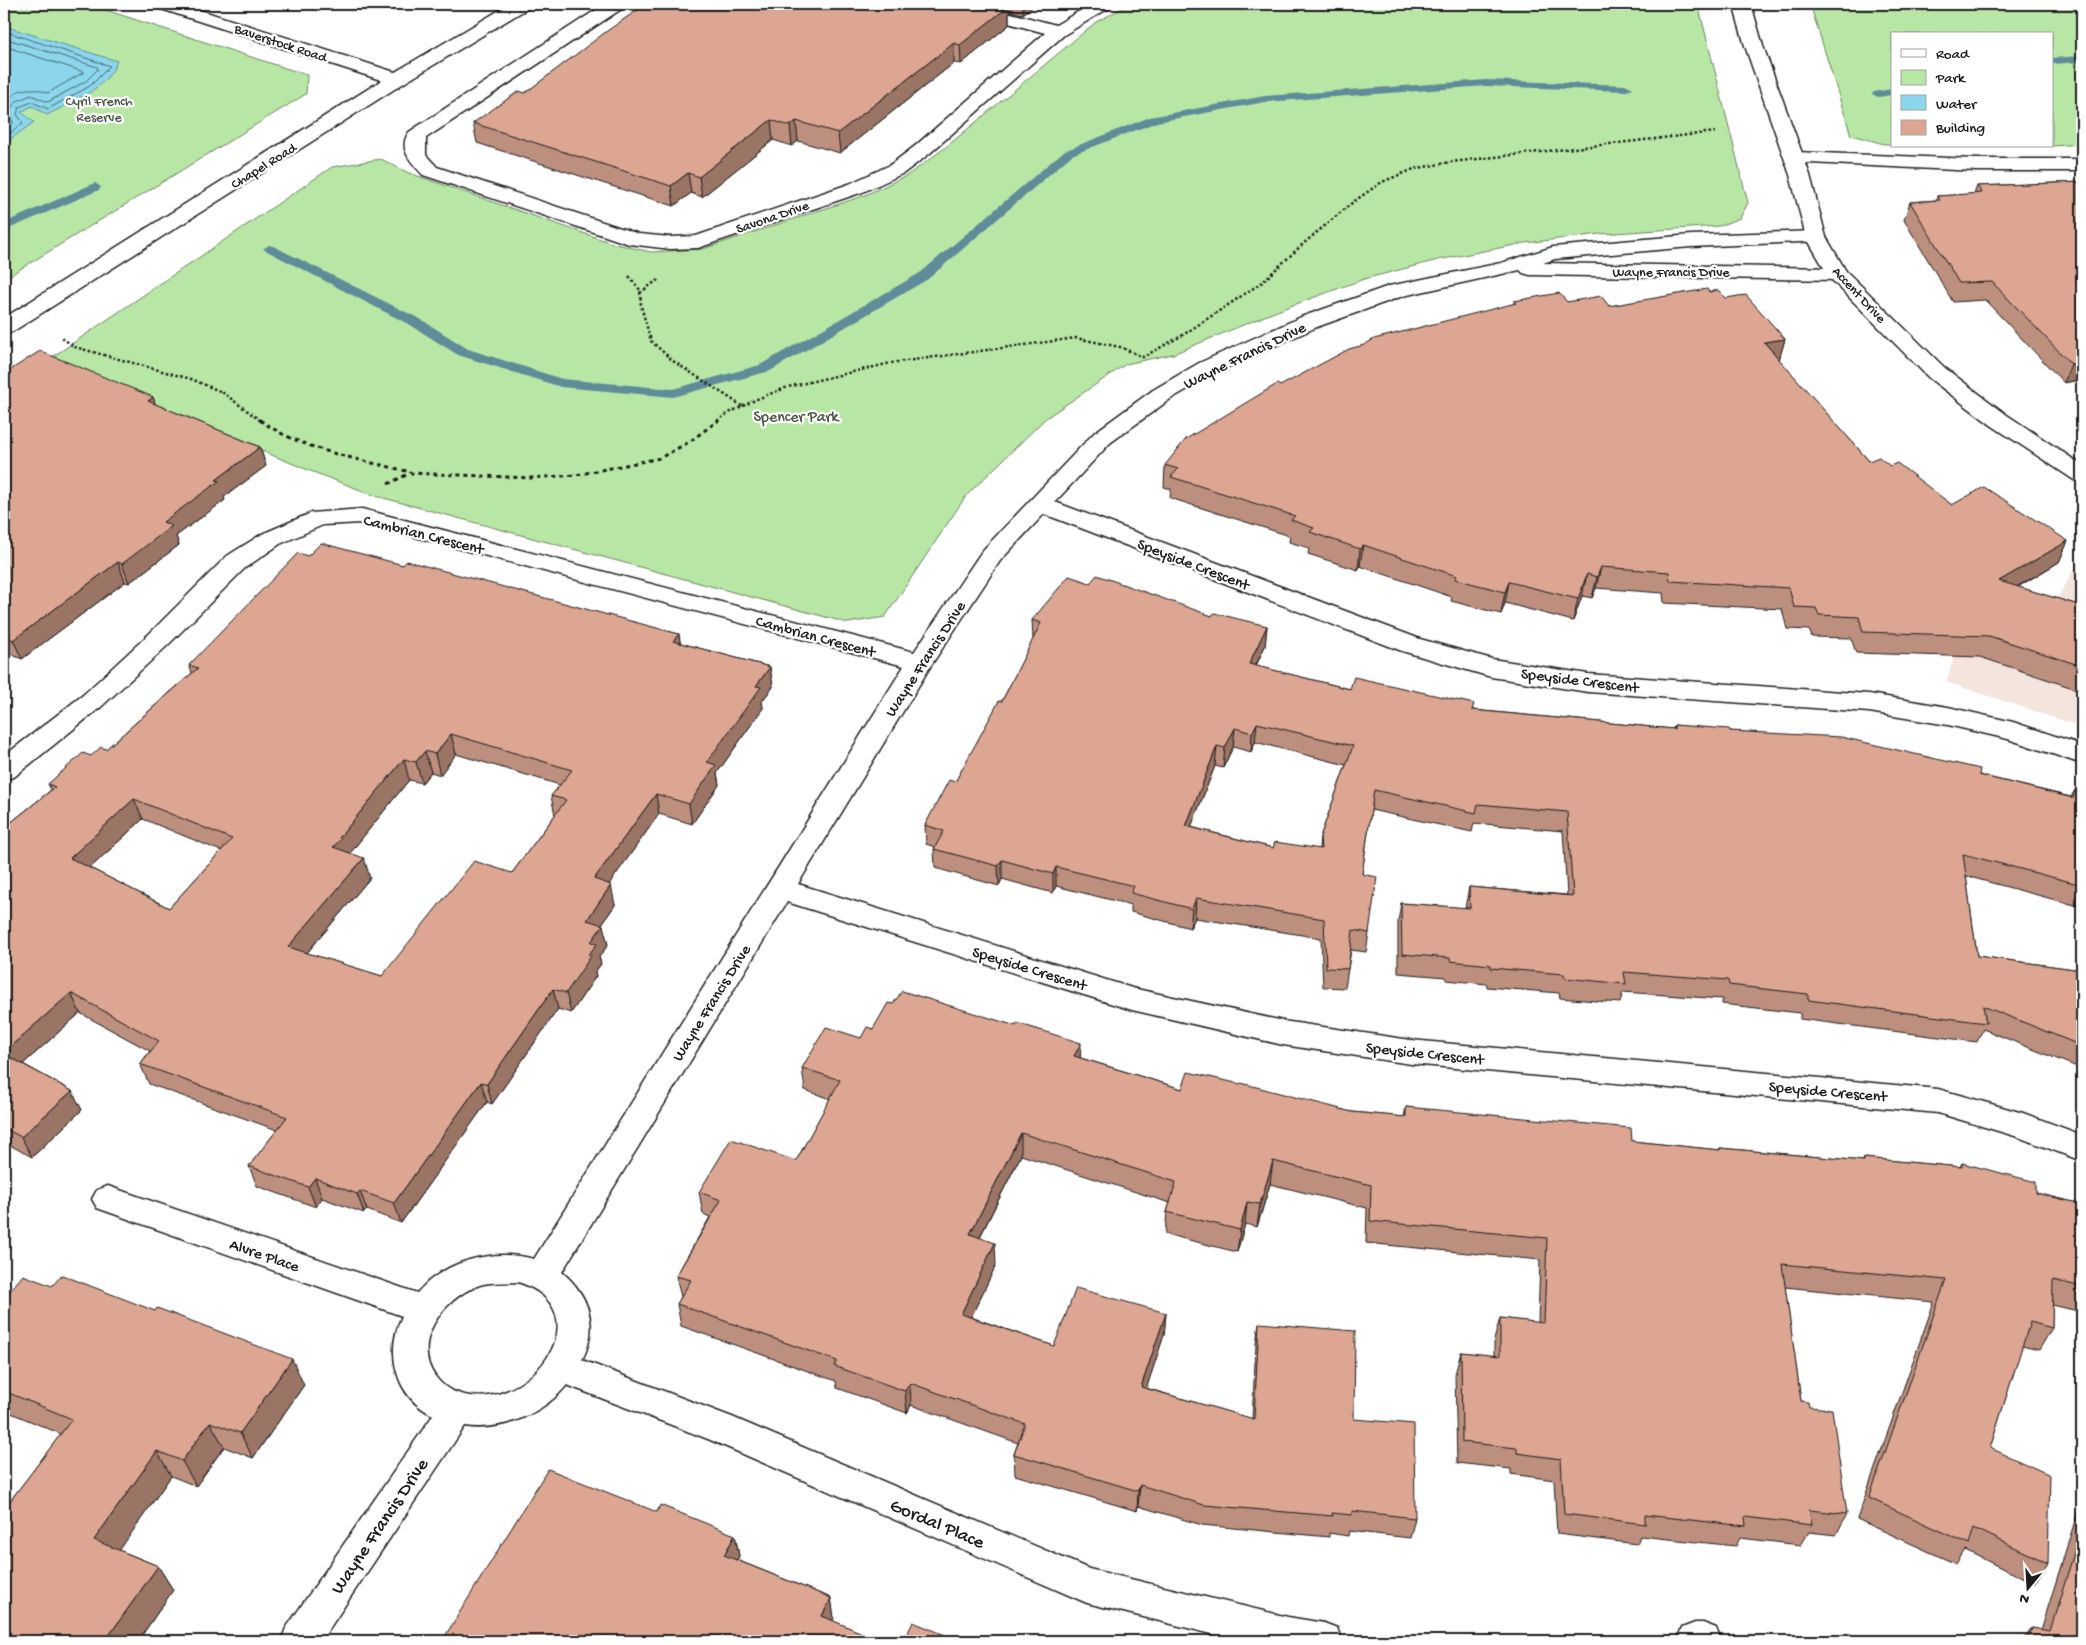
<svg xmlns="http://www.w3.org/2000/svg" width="2086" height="1645" viewBox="0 0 2086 1645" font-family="'Gochi Hand',sans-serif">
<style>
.built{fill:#f4e4de}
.green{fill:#b8e7a5;stroke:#6a8260}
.water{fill:#8bd6ec;stroke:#5f8c99}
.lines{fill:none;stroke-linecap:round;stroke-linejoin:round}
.shore{stroke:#48666f;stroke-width:1}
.stream{fill:#5f8c99;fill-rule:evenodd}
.minor-casing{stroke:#1c1c1c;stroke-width:3}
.major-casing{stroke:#1c1c1c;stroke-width:3}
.path-far1{stroke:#1c1c1c;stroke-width:2.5;stroke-dasharray:2.5 2.5;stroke-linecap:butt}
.path{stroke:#1c1c1c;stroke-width:3;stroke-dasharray:4 4;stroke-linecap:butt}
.minor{fill:#fff;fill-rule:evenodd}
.major{fill:#fff;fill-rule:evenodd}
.wall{fill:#bd8f7e;stroke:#1c1c1c;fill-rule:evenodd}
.shaded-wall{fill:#9a7466;stroke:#1c1c1c}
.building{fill:#dca692;stroke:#1c1c1c;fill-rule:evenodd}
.labels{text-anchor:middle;stroke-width:4.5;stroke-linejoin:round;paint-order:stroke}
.far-street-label{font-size:14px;fill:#1c1c1c;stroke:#fff}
.far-park-label{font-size:14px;fill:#4b5945;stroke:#fff}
.street-label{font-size:16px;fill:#1c1c1c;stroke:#fff}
.park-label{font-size:16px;fill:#4b5945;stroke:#fff}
.near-street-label{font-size:19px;fill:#1c1c1c;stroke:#fff}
</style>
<rect width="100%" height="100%" fill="#fff"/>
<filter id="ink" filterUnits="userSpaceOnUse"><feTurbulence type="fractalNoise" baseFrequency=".02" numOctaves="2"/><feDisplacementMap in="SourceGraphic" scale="10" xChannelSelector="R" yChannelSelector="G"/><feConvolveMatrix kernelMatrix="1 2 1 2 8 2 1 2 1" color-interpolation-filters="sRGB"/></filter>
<g filter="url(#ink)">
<path class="built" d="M2082 556V727L1946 682 1969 612 2053 605Z"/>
<path class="green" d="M4 4H87L307 75 306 94 4 279Z
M1131 4H1698L1748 203 1740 218 1719 226 1600 234 1525 243 1438 260 1364 279 1277 311 1173 354 1126 364 1046 418 966 496 885 617 848 623 376 496 308 470 45 362 332 167 381 159 409 173 612 243 651 252 703 249 863 196 908 175 946 147 1096 22Z
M1810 4H2082V144L2052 146V34H1892V144H1884L1851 135Z"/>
<path class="water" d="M4 26 117 61C107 89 72 102 47 115L32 106 21 112 34 122 4 144Z"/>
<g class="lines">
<path class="shore" d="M4 31 110 66 90 86 48 109 32 102 19 107 17 114 23 123 4 138
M4 38 97 67 98 69 86 81 48 102 31 95 15 102 10 111 13 123 4 130
M4 46 84 72 48 93C30 86 16 87 4 105"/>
<path class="stream" d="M2082 56V62L2052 64V58Z
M1486 80 1627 85 1633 88 1627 91 1486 86 1265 102 1157 122 1072 155 928 279 770 371 673 397 561 387 458 355 412 326 263 249 269 245 273 246 422 320 468 349 562 379 673 389 760 365 920 273 1064 151 1150 117 1265 96Z
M1892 89V95L1878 97 1872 94 1874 92Z
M95 183 101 187 99 190 4 231V223Z"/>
<defs>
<path id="minor" d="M155 4H181L404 75 406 79 404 83 397 85 390 83 158 8Z
M605 4H626L623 8 426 138V155L437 167 639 234 670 237 696 236 849 184 890 165 915 146 1045 33 952 8 949 4H977L1056 25 1091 4H1112L1109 8 1064 35 929 154 904 173 863 192 698 248 670 249 629 244 423 175C412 163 397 149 409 132Z
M1795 152 1976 159H2082V171H1976L1788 162 1785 158 1788 154Z
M1816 231 1823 233 1826 237 1823 241 1691 247 1555 259 1543 263 1837 268 1844 270 1848 274 1844 278 1837 280 1530 275 1523 273 1520 270 1403 296 1317 327 1215 373 1169 400 1110 443 1055 502 1420 639 1492 659 1588 674 1869 694 1948 707 2013 722 2082 745V764L2008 739 1948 725 1869 712 1588 692 1491 677 1402 651 1044 514 1000 561 930 667 798 884 1132 988 1283 1021 1411 1040 1938 1089 2023 1113 2082 1135V1161L2018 1137 1938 1113 1411 1064 1283 1045 1132 1010 787 902 562 1272C590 1296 599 1327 582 1360L732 1417 1089 1569 1288 1617 1324 1623 1337 1628 1342 1641H1240L1087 1603 708 1439 567 1385C544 1413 502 1432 465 1426L321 1641H281L286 1628 433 1415C395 1397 385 1352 402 1316L97 1208 92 1199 97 1190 108 1186 417 1293C445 1260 494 1248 534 1259L904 666 362 523 323 525 280 544 245 568 168 645 101 707 14 777 4 779V756L83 695 150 633 227 556 262 534 311 513 362 509 914 652 982 551 1094 433 1153 390 1199 363 1301 317 1389 286 1501 263 1553 247 1691 235ZM518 1282C609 1312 524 1420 455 1392 447 1389 440 1383 435 1376 411 1342 443 1299 477 1286 489 1281 505 1283 518 1282Z
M1695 1623H1703L1716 1628 1721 1641H1677L1682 1628Z"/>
<path id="major" d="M510 4H531L528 8 404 83 12 332 4 333V318L390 75Z
M1733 4H1751L1763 46 1810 175 1826 237 1846 271 1945 368 2007 415 2082 465V482L2074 480 1991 425 1929 378 1830 278 1806 237 1790 175 1745 46Z"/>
</defs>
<use href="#minor" class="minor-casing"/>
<use href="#major" class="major-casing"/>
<path class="path-far1" d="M629 276 640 290 641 306 651 341 673 361 742 406
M640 293 659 279
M62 338 75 347 191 379 222 392 261 421
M717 421 727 414 757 399 788 387 891 363 1076 338 1120 347 1143 357 1183 335 1261 283 1303 244 1353 202 1382 182 1414 169 1451 162 1715 132"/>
<path class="path" d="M260 420C302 451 360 459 410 472
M388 484 410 473 531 478 576 475 660 458 689 442 719 420"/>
<use href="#minor" class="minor"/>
<use href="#major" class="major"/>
</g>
<path class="wall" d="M646 4H1036L1023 14 1009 11V25L961 64 954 63 840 153 798 141 792 146 773 140 702 197 691 193 674 206 477 143 473 123 525 93Z
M2082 182V384L2079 380 2064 383 1985 300 1953 302 1904 220 1910 202 1936 200 1937 196 1974 194 1977 186Z
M1709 292 1726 298 1785 339 1779 360 1869 461 1890 466 1952 505 2068 541 2059 562 2018 587 2082 606V691L1980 657 1856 653 1851 638 1812 637 1809 630 1787 629 1782 609 1664 603 1663 593 1596 588 1592 598 1582 596 1573 621 1505 603 1501 614 1451 601 1452 597 1360 566 1358 570 1308 554 1309 548 1289 542 1290 536 1170 498 1171 489 1164 487 1165 465 1280 386 1514 304V301L1567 302 1609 306Z
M4 374 153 397 155 404 260 447 266 466 224 497 225 500 176 536 179 545 129 583 125 582 22 659 8 653 4 656Z
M308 556 403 565 679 634 680 643 770 667 773 687 762 701 763 708 717 773 719 785 692 824 659 814 609 884 615 905 602 924 608 945 599 957 601 964 595 972 596 976 571 1013 558 1009 492 1104 487 1102 401 1223 367 1210 364 1213 322 1198 316 1207 257 1186 249 1166 277 1130 149 1084 140 1064 150 1051 80 1013 23 1064 72 1091 82 1110 32 1157 4 1142V828L51 790 48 784 91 756 106 749 192 673 189 665ZM456 754 560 785 551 796 555 815 512 873 382 976 307 953 370 878 350 853 409 780 422 783 431 772 440 775ZM143 819 221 851 169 908 90 868Z
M1090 583 1212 616 1267 626 1265 646 1256 666 1350 689 1473 710 1673 729 1674 725 1730 731 1979 775 2071 797 2075 790 2082 791V907L1966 876 1977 956 2082 970V1069L1983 1029 1977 1042 1800 1019V1013L1722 1004V999L1623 992 1620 1003 1560 998 1559 993 1487 987V984L1446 980V977L1398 973V922L1401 903 1465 908 1469 887 1567 895 1563 831 1474 823 1472 832 1371 810 1362 874 1369 933 1366 952 1351 950 1345 988 1323 987 1321 938 1195 918 1190 928 1131 912V905L1056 886 1053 893 1002 879 999 886 935 868 934 849 935 847 926 844 925 825 955 782 1002 701 1033 640 1032 620ZM1255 742 1346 765 1320 837 1319 849 1273 848 1191 827 1215 766 1223 768 1233 747 1251 752Z
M873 1029 1081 1058 1182 1089 1352 1112 1404 1117 1406 1107 1632 1141 1719 1150 1720 1148 1863 1161 1864 1158 1960 1167 1962 1163 2036 1193 2082 1204V1312L2052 1305V1328L2039 1350 2022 1346 1990 1448 2048 1563 2034 1584 1965 1550 1956 1564 1857 1519 1934 1302 1785 1287 1801 1401 1809 1407 1847 1514 1836 1535 1809 1532 1801 1545 1740 1538 1736 1546 1640 1536 1637 1544 1557 1534 1554 1480 1511 1474V1469L1457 1463 1455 1374 1461 1352 1494 1356V1340L1500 1318 1538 1323 1540 1260 1366 1243 1367 1208 1270 1184 1257 1227 1245 1224 1237 1252 1165 1234 1167 1212 1170 1203 1021 1155 980 1237 996 1265 971 1317 1054 1346 1166 1313 1164 1335 1146 1388 1252 1419 1256 1344 1259 1323 1354 1419 1415 1518 1410 1538 1349 1531 1348 1536 1329 1533V1537L1202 1525 1138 1506 1137 1511 1015 1475 1014 1454 1018 1443 911 1405 907 1413 837 1388 836 1381 681 1326 677 1304 681 1297 676 1276 710 1217 703 1214 699 1192 796 1161 830 1099 805 1090 802 1068 861 1038Z
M4 1290 304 1385 253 1458 224 1447 196 1486 171 1476 119 1550 158 1566 173 1590 138 1641H4L7 1505 61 1434 4 1410Z
M2082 1498V1641H2023L2032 1628 2041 1630Z
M657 1512 735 1535 739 1556 737 1560 831 1598 834 1618 833 1621 881 1641H442Z"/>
<path class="shaded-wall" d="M1023 4H1036L1023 14Z
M1009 6V25L961 64 960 45Z
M954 43V63L840 153 838 133Z
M771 120 773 140 702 197 699 177Z
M796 121 798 141 792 146 790 126Z
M688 173 691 193 674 206 671 186Z
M1785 339 1779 360 1764 342Z
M2082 362V372L2079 380 2064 383 2071 364Z
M153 397 160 416 148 401Z
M260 447 266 466 224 497 225 500 176 536 179 545 129 583 122 564 163 522 216 480Z
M2068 541 2059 562 1991 602 1999 581Z
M1363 545 1360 566 1358 570 1360 549Z
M118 562 125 582 22 659 13 640Z
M1601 567 1596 588 1592 598 1597 577Z
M1587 574 1582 596 1573 621 1578 599Z
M1509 582 1505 603 1501 614 1505 592Z
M1267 626 1265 646 1247 683 1249 664Z
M679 634 682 654 673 641Z
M4 643 8 653 4 656Z
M770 667 773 687 762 701 763 708 717 773 719 785 692 824 689 804 707 762 756 686Z
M1257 723 1255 742 1251 752 1252 733Z
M1235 728 1233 747 1223 768 1225 748Z
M451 734 456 754 440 775 435 754Z
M1217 746 1215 766 1184 845 1186 826Z
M425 751 431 772 422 783 416 762Z
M404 759 409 780 347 857 333 847 339 838Z
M656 794 659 814 598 900 594 879Z
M134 799 143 819 79 878 70 858Z
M364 858 370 878 295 967 288 947Z
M1002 860V879L999 886 998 866Z
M1056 867V886L1053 893V874Z
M611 885 615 905 591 940 587 920Z
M1196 898 1195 918 1190 928 1192 909Z
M603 925 608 945 599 957 601 964 595 972 596 976 571 1013 566 993 588 955 591 942Z
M553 989 558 1009 492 1104 487 1084Z
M71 993 80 1013 13 1073 4 1056V1052Z
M1081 1043 1080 1066 1074 1056Z
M481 1082 487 1102 401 1223 394 1203Z
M72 1091 82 1110 32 1157 21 1137Z
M1021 1133V1155L970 1256V1234Z
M1273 1161 1270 1184 1257 1227 1260 1204Z
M315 1178 322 1198 316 1207 308 1187Z
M360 1191 367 1210 364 1213 357 1194Z
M1247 1202 1245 1224 1237 1252 1240 1230Z
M995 1243 996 1265 962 1336 961 1314Z
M1166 1313 1164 1335 1140 1408 1141 1387Z
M292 1359 304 1385 253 1458 240 1433Z
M910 1383 911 1405 907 1413 905 1391Z
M210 1422 224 1447 196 1486 182 1461Z
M157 1451 171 1476 110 1564 94 1540Z
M1140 1485 1138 1506 1137 1511 1138 1491Z
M735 1535 739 1556 728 1576 724 1555Z
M158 1566 173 1590 138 1641H105Z
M831 1598 834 1618 825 1637 822 1616Z
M590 1635 592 1641H586Z"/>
<path class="building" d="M646 4H1000L1009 6 960 45 954 43 838 133 796 121 790 126 771 120 699 177 688 173 671 186 473 123 519 91 525 93 607 31Z
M2082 182V362L2071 364 1992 282 1959 283 1910 202 1940 200 1937 196 1982 193 1977 186Z
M1707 289 1709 292 1718 290 1726 298 1746 295 1785 339 1764 342 1869 461 1879 457 1890 466 1897 463 1952 505 1984 487 2068 541 1999 581 2082 606V666L1989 636 1863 632 1859 617 1819 615 1816 608 1794 607 1789 588 1670 581 1669 572 1601 567 1597 577 1587 574 1578 599 1509 582 1505 592 1455 579 1457 576 1363 545 1360 549 1310 532 1314 528 1291 520 1295 516 1171 477 1178 469 1165 465 1186 439 1277 384 1280 386 1349 349 1364 345 1374 339 1516 303 1514 301 1559 293 1567 302 1601 296 1609 306Z
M40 351 153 397 148 401 260 447 216 480 219 481 163 522 172 526 122 564 118 562 13 640 4 635V374Z
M321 543 403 565 407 561 679 634 673 641 770 667 756 686 761 687 707 762 716 765 689 804 656 794 594 879 611 885 587 920 603 925 591 942 597 944 588 955 591 956 566 993 553 989 487 1084 481 1082 394 1203 360 1191 357 1194 315 1178 308 1187 249 1166 287 1117 140 1064 159 1041 71 993 4 1052V828L55 787 48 784 83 753 91 756 101 747 106 749 198 668 189 665 298 553 308 556ZM451 734 572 770 551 796 566 800 512 873 474 861 382 976 288 947 364 858 333 847 341 839 339 838 404 759 416 762 425 751 435 754ZM134 799 232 839 169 908 70 858Z
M1097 575 1212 616 1214 613 1267 626 1249 664 1350 689 1354 677 1474 704 1472 710 1674 729V725L1729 729 1730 731 1841 737 1980 769 1979 775 2073 798 2075 790 2082 791V885L1963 854 1977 956 2082 970V1046L1983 1006 1986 1023 1808 1000V994L1729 985 1728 980 1624 972 1626 984 1565 978 1564 974 1491 968V965L1450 961V958L1402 954 1401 903 1470 908 1469 887 1573 896 1567 812 1478 804 1476 813 1374 790 1362 874 1377 877 1369 933 1353 930 1348 969 1326 968 1324 919 1196 898 1192 909 1131 893 1134 886 1056 867 1053 874 1002 860 998 866 934 849 944 831 925 825 949 780 955 782 999 701H1002L1041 623 1032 620 1069 576 1090 583ZM1257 723 1353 746 1320 837 1321 849 1275 842 1273 848 1186 826 1217 746 1225 748 1235 728 1252 733Z
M902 991 1016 1026 1017 1023 1081 1043 1074 1056 1182 1089 1188 1072 1240 1084 1241 1083 1352 1112 1406 1117V1107L1631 1128 1632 1141 1720 1150V1148L1864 1161V1158L1962 1167V1163L2036 1182V1193L2082 1204V1287L2053 1280 2052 1328 2030 1322 1990 1448 2050 1475 2048 1563 1974 1528 1969 1544 1869 1498 1946 1280 1782 1264 1801 1401 1808 1402 1809 1407 1832 1409 1847 1514 1809 1510 1812 1525 1745 1517 1746 1526 1645 1515V1524L1564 1514 1561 1459 1517 1453V1448L1462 1442 1461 1352 1500 1356V1318L1544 1323 1547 1238 1370 1221 1371 1185 1273 1161 1260 1204 1247 1202 1240 1230 1167 1212 1176 1182 1021 1133 970 1234 995 1243 961 1314 1054 1346 1076 1288 1166 1313 1141 1387 1254 1419 1259 1323 1355 1331 1354 1419 1414 1424 1415 1518 1352 1511V1515L1332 1513 1333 1516 1204 1505 1140 1485 1138 1491 1014 1454 1025 1424 910 1383 905 1391 834 1366 837 1361 677 1304 691 1280 676 1276 721 1200 699 1192 731 1139 796 1161 840 1080 802 1068 826 1027 861 1038 867 1027 873 1029 888 1003 893 1004Z
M4 1054 72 1091 21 1137 4 1128Z
M23 1275 52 1286 62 1275 155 1311 157 1308 292 1359 240 1433 210 1422 182 1461 157 1451 94 1540 158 1566 105 1641H4V1503L7 1505 72 1419 4 1391V1290L9 1292Z
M548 1469 657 1512 660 1505 735 1535 724 1555 831 1598 822 1616 881 1641H605L590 1635 586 1641H442Z
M2082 1527V1641H2028L2032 1628 2050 1631Z
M913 1622 960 1641H904Z"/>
</g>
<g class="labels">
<g class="far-street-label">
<text transform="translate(281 42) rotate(18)" y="5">Baverstock Road</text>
<text transform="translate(263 165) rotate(-32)" y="5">Chapel Road</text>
<text transform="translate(772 216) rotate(-19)" y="5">Savona Drive</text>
<text x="1671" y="276">Wayne Francis Drive</text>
<text transform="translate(1860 294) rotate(47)" y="5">Accent Drive</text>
</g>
<g class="far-park-label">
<text x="99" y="105">Cyril French<tspan x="99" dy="16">Reserve</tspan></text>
</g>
<g class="street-label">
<text transform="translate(1244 354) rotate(-26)" y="6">Wayne Francis Drive</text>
<text transform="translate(424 533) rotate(14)" y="6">Cambrian Crescent</text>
<text transform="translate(1194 563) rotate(21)" y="6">Speyside Crescent</text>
<text transform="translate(816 635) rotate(15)" y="6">Cambrian Crescent</text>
<text transform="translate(924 658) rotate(-57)" y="6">Wayne Francis Drive</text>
<text transform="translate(1580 679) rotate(7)" y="6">Speyside Crescent</text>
<text transform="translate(1030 967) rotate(17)" y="6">Speyside Crescent</text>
<text transform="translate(710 1002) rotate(-58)" y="6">Wayne Francis Drive</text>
<text transform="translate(1425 1052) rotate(6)" y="6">Speyside Crescent</text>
<text transform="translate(1828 1090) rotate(5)" y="6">Speyside Crescent</text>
<text transform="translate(265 1254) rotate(19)" y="6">Alvre Place</text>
</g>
<g class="park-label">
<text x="796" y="421">Spencer Park</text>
</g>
<g class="near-street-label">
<text transform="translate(938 1522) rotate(23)" y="7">Gordal Place</text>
<text transform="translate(378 1525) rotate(-56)" y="7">Wayne Francis Drive</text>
</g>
</g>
<rect width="2086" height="1645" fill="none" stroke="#fff" stroke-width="20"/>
<rect x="10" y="10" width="2066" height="1625" fill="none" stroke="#1c1c1c" stroke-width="2" filter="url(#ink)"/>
<rect x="1891" y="32" width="162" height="115" fill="#ffffff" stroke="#a4a4a4"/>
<rect x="1901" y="49" width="25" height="8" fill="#ffffff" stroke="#a4a4a4"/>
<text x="1936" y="58" font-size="15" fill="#1c1c1c">Road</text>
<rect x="1901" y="70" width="25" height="15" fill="#b8e7a5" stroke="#a4a4a4"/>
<text x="1936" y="82" font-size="15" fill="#1c1c1c">Park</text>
<rect x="1901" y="95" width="25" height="15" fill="#8bd6ec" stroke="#a4a4a4"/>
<text x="1936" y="108" font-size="15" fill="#1c1c1c">Water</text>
<rect x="1901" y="120" width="25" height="15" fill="#dca692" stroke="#a4a4a4"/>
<text x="1936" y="132" font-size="15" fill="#1c1c1c">Building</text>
<g transform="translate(2028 1588) rotate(198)" stroke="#ffffff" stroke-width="4" paint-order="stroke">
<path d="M0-4L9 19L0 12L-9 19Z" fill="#1c1c1c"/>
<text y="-8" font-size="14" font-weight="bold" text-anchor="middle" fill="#1c1c1c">N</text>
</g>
</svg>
